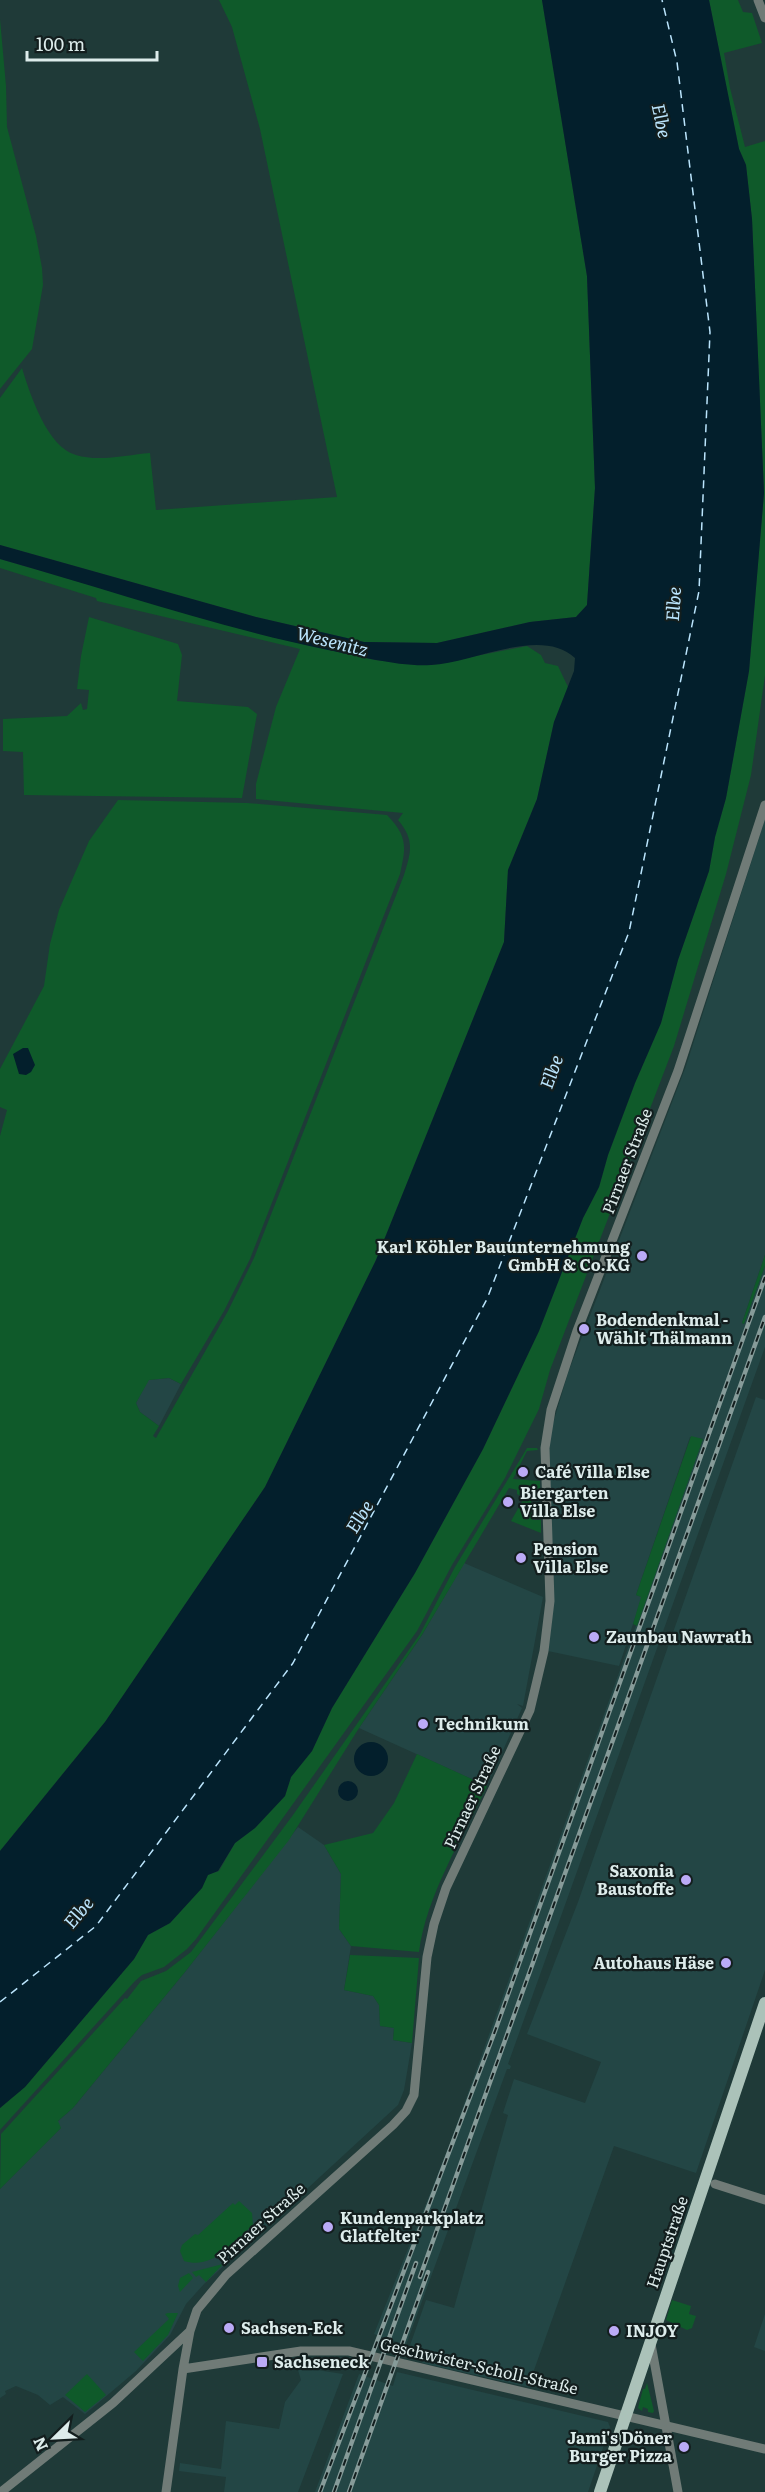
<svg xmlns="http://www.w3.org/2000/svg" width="765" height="2492" viewBox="0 0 765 2492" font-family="Literata,serif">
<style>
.built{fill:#234645}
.green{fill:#0f5a2a}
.water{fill:#031f2c}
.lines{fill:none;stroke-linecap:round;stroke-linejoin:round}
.ferry{stroke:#bbe5fd;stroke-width:1.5;stroke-dasharray:8 6;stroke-linecap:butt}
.minor{stroke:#707b77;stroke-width:9}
.major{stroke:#abc2b9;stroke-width:12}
.rail-casing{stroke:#869b99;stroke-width:4.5}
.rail{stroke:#131e1e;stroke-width:2;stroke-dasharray:7;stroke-linecap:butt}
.poi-dot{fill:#bbaaf6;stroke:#131e1e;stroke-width:2}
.labels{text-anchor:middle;stroke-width:4.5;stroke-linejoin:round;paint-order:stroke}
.street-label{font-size:16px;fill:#ddeceb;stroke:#131e1e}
.poi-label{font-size:16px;font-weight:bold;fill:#ddeceb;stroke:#131e1e;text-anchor:start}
.water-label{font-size:18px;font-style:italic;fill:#bbe5fd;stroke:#131e1e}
</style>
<rect width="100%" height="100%" fill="#1f3a38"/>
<path class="built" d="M765 819V1255L742 1323 744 1324 765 1266V1347L508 2064 511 2066 510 2069H507L406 2345 374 2334 449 2146 703 1439 690 1437 636 1595 642 1597 619 1666 548 1651 554 1601 549 1447 552 1427 568 1373 686 1066Z
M169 1378 181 1384 159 1426 140 1412 136 1403 148 1380Z
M756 1397 765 1400V1970L696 2173 614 2146 528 2387 422 2363 423 2359 407 2354 426 2300 454 2308 508 2115 503 2113 514 2079 585 2103 601 2062 527 2034 578 1902Z
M464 1563 543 1597 523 1706 517 1704 522 1708 487 1786 359 1728 422 1635Z
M298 1827 324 1845 341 1874 339 1929 351 1946 344 1990 373 1996 379 2005 380 2026 394 2028 393 2040 412 2043 404 2090 398 2105 204 2284 186 2304 170 2335 136 2371 85 2414 63 2397 50 2405 38 2395 16 2386 5 2391 6 2394 0 2398V2189L61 2128 57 2122 73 2108 185 1972Z
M765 2314V2351L754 2347Z
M304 2368 343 2374 298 2492H224L226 2477 179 2471 180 2463 221 2469 226 2421 279 2429 285 2402 301 2380 298 2370Z
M397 2372 608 2422 610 2427 588 2492H315L359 2374 393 2386Z"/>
<path class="green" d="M219 0H542L587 276 595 488 587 605 576 617 530 622 437 643 364 642 256 617 0 545V398L22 368C30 394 47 447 76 455 98 462 127 455 150 453L156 510 337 497 260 129 232 27Z
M709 0H738L743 12 752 13 762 43 724 53 730 88 745 147 765 141V675L751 775 726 874 674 1046 550 1370 539 1409 505 1478 452 1565 417 1631 196 1939 187 1949 164 1967 142 1975 135 1981 0 2130V2108L25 2087 134 1959 148 1935 170 1923 202 1888 207 1875 219 1871 235 1843 255 1828 285 1796 291 1777 312 1751 332 1708 415 1573 483 1449 539 1331 583 1218 599 1187 608 1155 635 1083 661 1023 678 960 709 871 715 837 726 798 749 671 764 493 752 219 746 165 739 149Z
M0 19 6 86 7 127 36 236 42 268 43 285 32 349 0 389Z
M0 559 263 635 375 660 431 665 527 646 541 655 545 663 558 666 568 687 554 722 537 799 508 870 504 942 376 1260 265 1487 105 1722 0 1851V1136L7 1110 0 1107V1069L44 986 50 944 59 910 89 841 118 800 247 803 387 815C408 837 406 847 400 874L250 1259 224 1311 181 1384 169 1378 149 1380 136 1403 140 1412 159 1426 153 1436 156 1438 228 1311 254 1258 404 875C411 852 415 840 398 820L403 813 256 799V784L276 707 300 649 97 601 96 598 0 568Z
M89 617 178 644 182 655 177 701 248 707 257 714 242 798 24 795 23 752 3 751V719L67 716 81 703 83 710 87 709 89 690 77 689 81 656Z
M765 1255V1266L744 1324 742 1323Z
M691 1436 703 1439 637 1626 633 1624 641 1597 636 1595Z
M527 1448H537L538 1450 527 1451 513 1479 540 1481V1499L531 1500 532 1520H541V1533L511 1521 524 1498 517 1494V1490L509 1488 422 1635 359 1728 289 1840 185 1972 73 2108 58 2121 61 2128 0 2189 1 2134 125 1998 127 1999 141 1981 166 1971 191 1952 293 1815 420 1634 455 1567Z
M417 1754 487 1786C463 1837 426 1896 419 1952L351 1946 339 1929 341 1874 324 1845 373 1833 394 1803Z
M350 1955 419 1958 412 2043 393 2040 394 2028 380 2026 379 2005 373 1996 344 1990Z
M239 2201 252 2213 253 2225C234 2242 213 2270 184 2261L180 2251 182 2245 195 2234 198 2235 233 2203 235 2205Z
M223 2264 206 2282 199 2275 196 2277 192 2272Z
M189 2273 193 2278 180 2292 178 2286 180 2278Z
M672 2300 691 2306 689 2314 696 2316 692 2328 687 2330 666 2320Z
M168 2313H178L168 2335 143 2361 134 2352 169 2319 165 2314Z
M87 2374 106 2395 85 2412 65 2395Z
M647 2383 654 2411 653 2413 648 2412V2409L643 2407 642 2411 638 2408 643 2389H645Z"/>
<path class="water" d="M542 0H709L739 149 746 165 752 219 764 493 749 671 726 798 715 837 709 871 678 960 661 1023 635 1083 608 1155 599 1187 583 1218 539 1331 483 1449 415 1573 332 1708 312 1751 291 1777 285 1796 255 1828 235 1843 218 1871 208 1875 202 1888 170 1923 148 1935 134 1959 25 2087 0 2108V1851L105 1722 265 1487 376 1260 504 942 508 870 537 799 554 722 574 671 575 658C541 626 472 663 431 665 400 667 358 656 328 650 217 627 109 590 0 559V545L256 617 364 642 437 643 530 622 576 617 587 605 595 488 587 276Z
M23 1048H28L35 1065 31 1072 26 1075 19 1074 13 1054Z
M354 1759a17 17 0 1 1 34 0a17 17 0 1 1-34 0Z
M338 1791a10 10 0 1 1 20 0a10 10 0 1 1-20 0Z"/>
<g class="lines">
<path class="ferry" d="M0 2002 96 1926 293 1663 487 1299 629 932 699 591 710 332 677 62 662 0"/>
<path class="minor" d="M758 0 765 18
M715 2184 765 2200
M651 2344 678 2492
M183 2369 301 2351H349L765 2449
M1 2492 113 2403 190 2331
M166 2492 183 2369 190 2331 197 2310 226 2275 393 2125 406 2111 414 2095 427 1957 434 1924 446 1888 530 1710 544 1651 550 1601 545 1448 551 1410 577 1331 678 1071 765 805"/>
<path class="major" d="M600 2492 765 2003"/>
<defs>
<path id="rail" d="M420 2277 765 1317
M320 2492 495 2031 765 1277
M334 2492 416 2263
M349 2492 428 2272"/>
</defs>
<use href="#rail" class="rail-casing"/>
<use href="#rail" class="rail"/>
</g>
<g class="poi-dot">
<circle cx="642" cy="1256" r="6"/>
<circle cx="584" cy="1329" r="6"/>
<circle cx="523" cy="1472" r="6"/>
<circle cx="508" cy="1502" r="6"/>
<circle cx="521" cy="1558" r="6"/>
<circle cx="594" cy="1637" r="6"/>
<circle cx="423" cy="1724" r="6"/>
<circle cx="686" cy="1880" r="6"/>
<circle cx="726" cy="1963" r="6"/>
<circle cx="328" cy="2227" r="6"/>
<circle cx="229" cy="2328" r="6"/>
<circle cx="614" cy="2331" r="6"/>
<rect x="256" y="2356" width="12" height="12" rx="3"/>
<circle cx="684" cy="2447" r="6"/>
</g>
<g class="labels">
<g class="street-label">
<text transform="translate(627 1161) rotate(-69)" y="6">Pirnaer Straße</text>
<text transform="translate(472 1797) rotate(-65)" y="6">Pirnaer Straße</text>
<text transform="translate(261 2223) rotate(-42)" y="6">Pirnaer Straße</text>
<text transform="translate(667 2242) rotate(-71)" y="6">Hauptstraße</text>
<text transform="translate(479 2366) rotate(13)" y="6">Geschwister-Scholl-Straße</text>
</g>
<g class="poi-label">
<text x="630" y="1253" text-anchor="end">Karl Köhler Bauunternehmung<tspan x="630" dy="18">GmbH &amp; Co.KG</tspan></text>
<text x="596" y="1326">Bodendenkmal -<tspan x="596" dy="18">Wählt Thälmann</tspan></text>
<text x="535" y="1478">Café Villa Else</text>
<text x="520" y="1499">Biergarten<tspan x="520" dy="18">Villa Else</tspan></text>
<text x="533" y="1555">Pension<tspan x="533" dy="18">Villa Else</tspan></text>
<text x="606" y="1643">Zaunbau Nawrath</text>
<text x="435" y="1730">Technikum</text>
<text x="674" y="1877" text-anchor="end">Saxonia<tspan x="674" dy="18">Baustoffe</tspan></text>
<text x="714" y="1969" text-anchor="end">Autohaus Häse</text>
<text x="340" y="2224">Kundenparkplatz<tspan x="340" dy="18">Glatfelter</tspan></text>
<text x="241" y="2334">Sachsen-Eck</text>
<text x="626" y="2337">INJOY</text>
<text x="274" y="2368">Sachseneck</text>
<text x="672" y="2444" text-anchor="end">Jami's Döner<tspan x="672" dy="18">Burger Pizza</tspan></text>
</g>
<g class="water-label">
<text transform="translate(661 121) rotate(78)" y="6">Elbe</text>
<text transform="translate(674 604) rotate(-86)" y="6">Elbe</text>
<text transform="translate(332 642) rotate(14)" y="6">Wesenitz</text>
<text transform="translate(552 1072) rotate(-70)" y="6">Elbe</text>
<text transform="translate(360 1517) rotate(-58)" y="6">Elbe</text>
<text transform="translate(79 1913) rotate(-50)" y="6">Elbe</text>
</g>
</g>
<g transform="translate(54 2438) rotate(246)" stroke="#131e1e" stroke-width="4.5" paint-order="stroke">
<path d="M0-4.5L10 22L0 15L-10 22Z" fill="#ddeceb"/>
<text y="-9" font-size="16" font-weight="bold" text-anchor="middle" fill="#ddeceb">N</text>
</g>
<path d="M27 51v9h130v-9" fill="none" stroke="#ddeceb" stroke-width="3"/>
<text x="36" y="51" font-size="18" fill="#ddeceb" stroke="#131e1e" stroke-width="4.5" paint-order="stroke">100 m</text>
</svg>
